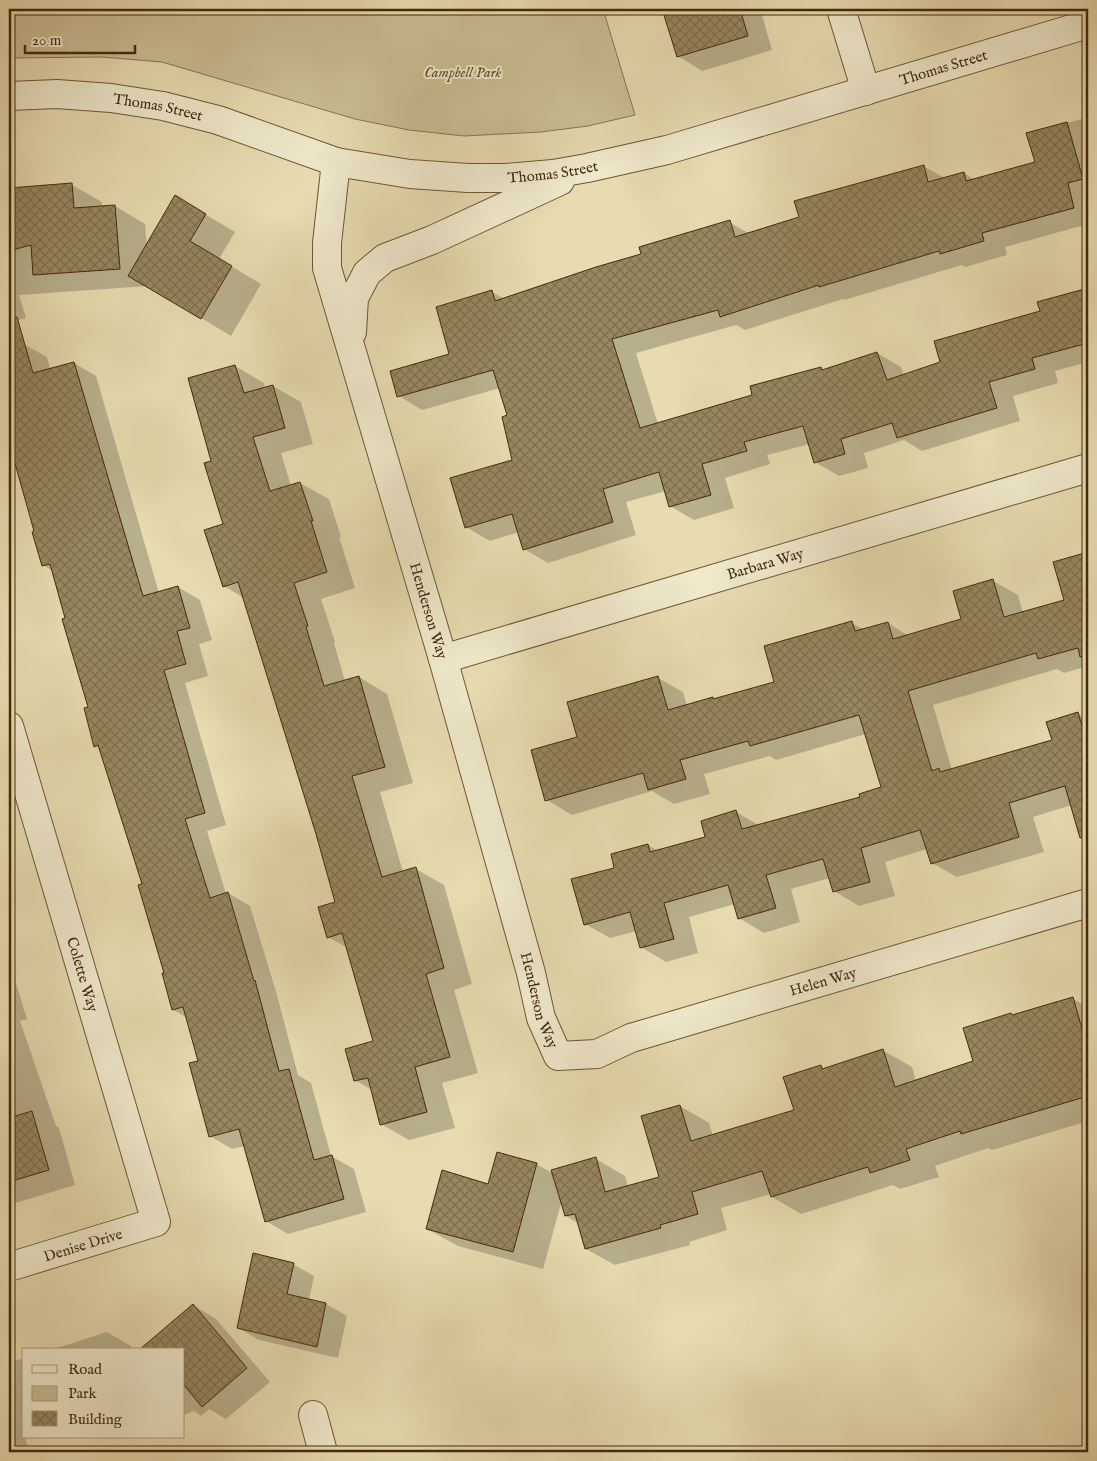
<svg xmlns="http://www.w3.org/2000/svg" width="1097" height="1461" viewBox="0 0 1097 1461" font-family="'IM FELL English',serif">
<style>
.park{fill:#cbbd93;stroke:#87744f}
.shadow{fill:#0003}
.building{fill:url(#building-cross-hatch);stroke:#432b0b}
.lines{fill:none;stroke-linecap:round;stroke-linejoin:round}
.street-casing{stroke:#6c5734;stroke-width:30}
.street{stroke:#efe8cb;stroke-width:28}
.labels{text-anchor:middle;stroke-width:4;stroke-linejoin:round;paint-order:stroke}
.street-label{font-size:15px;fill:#432b0b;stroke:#efe8cb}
.park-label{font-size:15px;font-style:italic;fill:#5e4826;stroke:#efe8cb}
</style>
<defs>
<pattern id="building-cross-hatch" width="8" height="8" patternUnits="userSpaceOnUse" patternTransform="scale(1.25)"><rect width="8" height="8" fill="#988760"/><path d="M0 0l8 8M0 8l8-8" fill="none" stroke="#7e6f4d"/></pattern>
</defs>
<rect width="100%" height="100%" fill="#e7dbaf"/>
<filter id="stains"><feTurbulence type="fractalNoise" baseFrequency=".004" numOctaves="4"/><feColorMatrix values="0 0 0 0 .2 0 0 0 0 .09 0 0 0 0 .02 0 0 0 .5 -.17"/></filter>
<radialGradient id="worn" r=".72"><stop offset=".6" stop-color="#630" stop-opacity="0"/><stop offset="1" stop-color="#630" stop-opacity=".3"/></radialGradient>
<path class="park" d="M9 9H603L635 115 588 126 541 132 464 136 409 130 355 119 162 62 102 57 9 58Z"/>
<path class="shadow" d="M664 9H776L777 10 762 15 772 50 702 71 678 56Z
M1088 117V224L1005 247 1007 255 965 267 962 265 844 300 843 299 745 330 736 325 636 353 658 424 754 395 821 368 824 370 877 353 901 367 904 376 942 363 1042 312 1039 303 1088 289V362L1055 371 1058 383 1013 396 1020 421 922 451 904 440 864 453 868 468 839 476 815 462 810 444 767 455 770 464 725 478 734 508 694 520 670 506 666 491 626 502 636 535 548 563 524 549 519 532 490 541 466 527 514 461 508 416 500 388 422 410 399 396 451 355 492 292 505 299 643 255 729 222 750 234 800 218 923 166 945 178 964 173 975 180 1036 163 1028 134Z
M72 185 102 202V207L115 206 145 224 147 246 176 197 235 232 219 259 261 284 231 336 148 286 19 295 26 318 9 323V189Z
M25 345 47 357 50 370 74 363 96 376 159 593 178 587 200 600 212 640 199 644 208 676 185 683 226 825 207 831 226 894 228 893 250 906 277 995 298 1075 311 1083 331 1156 354 1169 366 1212 288 1234 266 1221 245 1146 232 1149 210 1136 199 1061 188 1018 173 1010 166 974 144 885 101 749 95 746 89 708 67 619 53 571 43 565 36 532 9 436V349Z
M235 366 264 383 265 388 273 386 301 402 313 444 281 453 291 486 300 483 329 499 341 537H339L355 588 321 599 335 642 334 643 345 681 359 677 387 694 413 783 380 792 403 872 416 869 444 885 472 984 454 990 478 1073 442 1083 455 1128 409 1140 381 1124 372 1090 355 1080 374 1042 348 948 328 937 336 903 289 740 244 598 224 586 225 525 212 461Z
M1088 553V666L1064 673 1057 669 933 705 952 770 1053 741 1078 714 1088 719V826L1076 819 1072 805 1033 817 1044 852 957 877 932 863 927 849 885 862 895 896 859 906 834 891 830 878 791 889 800 922 764 933 739 918 735 904 689 917 698 953 666 962 641 947 637 931 610 938 585 924 616 868 648 845 658 851 707 838 736 812 760 826 862 798 883 788 866 734 776 760 770 756 704 774 710 794 674 804 652 791 572 815 547 800 579 738 658 678 683 692 687 706 712 698 716 700 776 683 852 623 865 630 888 623 909 636 962 620 993 581 1018 595 1023 613 1065 601 1054 563Z
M9 961 27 1019 20 1021 56 1126 59 1128 75 1185 9 1205Z
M1073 999 1088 1007V1121L992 1150 988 1148 935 1166 939 1177 900 1189 893 1185 801 1214 772 1197 771 1194 721 1208 727 1230 689 1242 690 1245 615 1265 586 1249 578 1223 566 1216 562 1200 543 1269 458 1246 427 1229 489 1185 536 1164 554 1174 596 1159 625 1176 628 1187 660 1178 680 1106 709 1123 713 1136 795 1111 821 1066 825 1069 882 1050 912 1067 916 1081 975 1062 1011 1015 1013 1016Z
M293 1264 314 1276 309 1300 326 1304 347 1316 338 1358 259 1340 238 1328Z
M193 1305 216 1319 270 1382 226 1419 209 1409 201 1416 194 1411 184 1415V1350Z
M107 1332 131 1346 132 1350H51Z
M24 1358 23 1433 30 1452H9V1363Z"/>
<path class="building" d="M662 9H740L748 36 677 57Z
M1067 122 1083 179 1068 183 1074 208 982 233 984 241 940 254 939 251 819 287V285L720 317 718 310 612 339 640 428 752 395 750 386 821 367 822 370 877 352 887 380 940 362 934 341 1040 311 1037 302 1088 288V343L1032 358 1035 369 989 382 997 408 897 438 892 423 841 439 845 454 814 463 803 426 744 442 747 451 702 464 711 495 669 507 659 472 603 489 613 522 523 550 512 514 465 528 450 478 512 460 502 417 507 415 493 370 397 397 390 371 449 354 436 307 492 290 495 301 596 267 641 254 639 247 730 220 735 237 799 217 794 201 924 165 928 182 964 172 966 181 1035 162 1026 133Z
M72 183 74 208 115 205 120 269 33 275 31 245 9 251V188Z
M175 195 206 214 190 241 232 266 201 319 128 276Z
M17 317 33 373 74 362 143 596 178 586 190 628 177 631 186 664 164 670 205 813 185 819 210 898 228 892 254 981 255 980 279 1071 289 1069 314 1160 332 1155 344 1199 265 1222 239 1129 209 1137 189 1063 198 1061 183 1007 172 1010 162 973H164L138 885 142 884 98 745 94 747 84 708 88 707 62 619 65 618 50 564 42 566 32 532 34 531 9 442V318Z
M235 365 244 393 273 385 285 428 253 437 270 491 300 482 313 521H311L327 572 294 583 308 626 306 627 324 686 359 676 385 767 352 776 382 877 416 867 444 968 426 974 450 1057 415 1067 427 1112 380 1125 368 1078 354 1081 345 1049 373 1041 342 933 327 938 318 907 335 902 316 834 238 582 223 587 204 530 223 524 204 463 211 461 188 378Z
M1088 552V655L1080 657 1078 648 1038 659 1036 653 908 691 932 771 939 768 940 772 1052 740 1046 722 1078 712 1083 729 1088 727V837L1080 838 1065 786 1009 803 1019 837 931 864 920 830 861 848 870 882 833 892 823 859 766 875 776 908 738 919 728 885 664 903 674 939 640 948 630 912 584 925 571 879 614 868 611 854 648 844 650 852 705 837 701 821 736 810 742 829 860 797 859 794 881 787 859 715 750 746 748 741 680 760 686 779 648 790 643 773 545 801 531 750 577 737 567 702 658 676 668 710 713 697V699L774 682 764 646 852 621 855 631 888 622 893 639 961 619 953 591 993 579 1004 617 1064 600 1053 562Z
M1073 997 1088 1050V1096L961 1134 960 1131 906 1149 910 1160 870 1173 868 1167 771 1197 762 1171 692 1192 698 1214 660 1225 661 1228 585 1249 575 1214 565 1216 551 1170 596 1157 605 1192 659 1177 641 1116 680 1105 691 1141 794 1110 783 1077 821 1065 822 1069 883 1049 895 1087 973 1061 963 1028 1011 1013 1012 1015Z
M32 1111 49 1170 9 1182V1118Z
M497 1152 537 1163 513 1252 426 1229 442 1170 488 1184Z
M253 1253 294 1263 287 1294 326 1303 317 1347 237 1328Z
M193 1304 247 1368 202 1407 184 1385V1350H139Z"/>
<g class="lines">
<defs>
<g id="street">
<path d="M841 9 866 91"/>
<path id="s1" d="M9 96 57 94 111 98 163 106 218 120 336 162 410 174 468 178H506L553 174 587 168 667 150 1088 24"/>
<path id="s2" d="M336 162 327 243V268L443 659 531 973 541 1018 558 1056 597 1054 631 1038 1088 903"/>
<path d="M352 332 354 298 367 273 385 258 432 240 560 181"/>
<path id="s3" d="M443 659 1088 468"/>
<path id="s4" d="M9 726 156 1222 9 1267"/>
<path d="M313 1415 323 1452"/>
</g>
</defs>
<use href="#street" class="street-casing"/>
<use href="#street" class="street"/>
</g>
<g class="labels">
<g class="street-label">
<text dy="5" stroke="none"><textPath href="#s1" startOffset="960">Thomas Street</textPath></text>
<text dy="5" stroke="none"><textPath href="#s1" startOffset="150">Thomas Street</textPath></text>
<text dy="5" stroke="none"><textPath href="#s1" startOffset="555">Thomas Street</textPath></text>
<text dy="5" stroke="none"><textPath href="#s3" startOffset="336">Barbara Way</textPath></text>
<text dy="5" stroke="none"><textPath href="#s2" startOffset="464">Henderson Way</textPath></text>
<text dy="5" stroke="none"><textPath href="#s4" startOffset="259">Colette Way</textPath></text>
<text dy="5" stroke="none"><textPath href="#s2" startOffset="1205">Helen Way</textPath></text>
<text dy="5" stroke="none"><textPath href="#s2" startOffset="869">Henderson Way</textPath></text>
<text transform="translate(83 1245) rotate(-17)" y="5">Denise Drive</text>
</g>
<g class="park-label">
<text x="463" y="77">Campbell Park</text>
</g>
</g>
<rect width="1097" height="1461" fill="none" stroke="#e7dbaf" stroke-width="30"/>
<rect x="10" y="10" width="1077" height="1441" fill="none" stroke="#432b0b" stroke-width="2.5"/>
<rect x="15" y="15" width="1067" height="1431" fill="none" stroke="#432b0b"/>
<rect x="22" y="1348" width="162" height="90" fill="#efe8cb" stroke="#aa9c7e"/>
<rect x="32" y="1365" width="25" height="8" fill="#efe8cb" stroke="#aa9c7e"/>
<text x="68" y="1374" font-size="15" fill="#432b0b">Road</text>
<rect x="32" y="1386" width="25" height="15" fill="#cbbd93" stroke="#aa9c7e"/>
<text x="68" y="1398" font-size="15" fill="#432b0b">Park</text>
<rect x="32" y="1411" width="25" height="15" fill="url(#building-cross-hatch)" stroke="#aa9c7e"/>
<text x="68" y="1424" font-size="15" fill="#432b0b">Building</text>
<path d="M25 45v8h110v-8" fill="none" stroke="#432b0b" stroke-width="2.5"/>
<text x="32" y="45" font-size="15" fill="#432b0b" stroke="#efe8cb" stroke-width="4" paint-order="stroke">20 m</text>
<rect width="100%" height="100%" filter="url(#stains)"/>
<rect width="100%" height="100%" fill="url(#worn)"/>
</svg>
